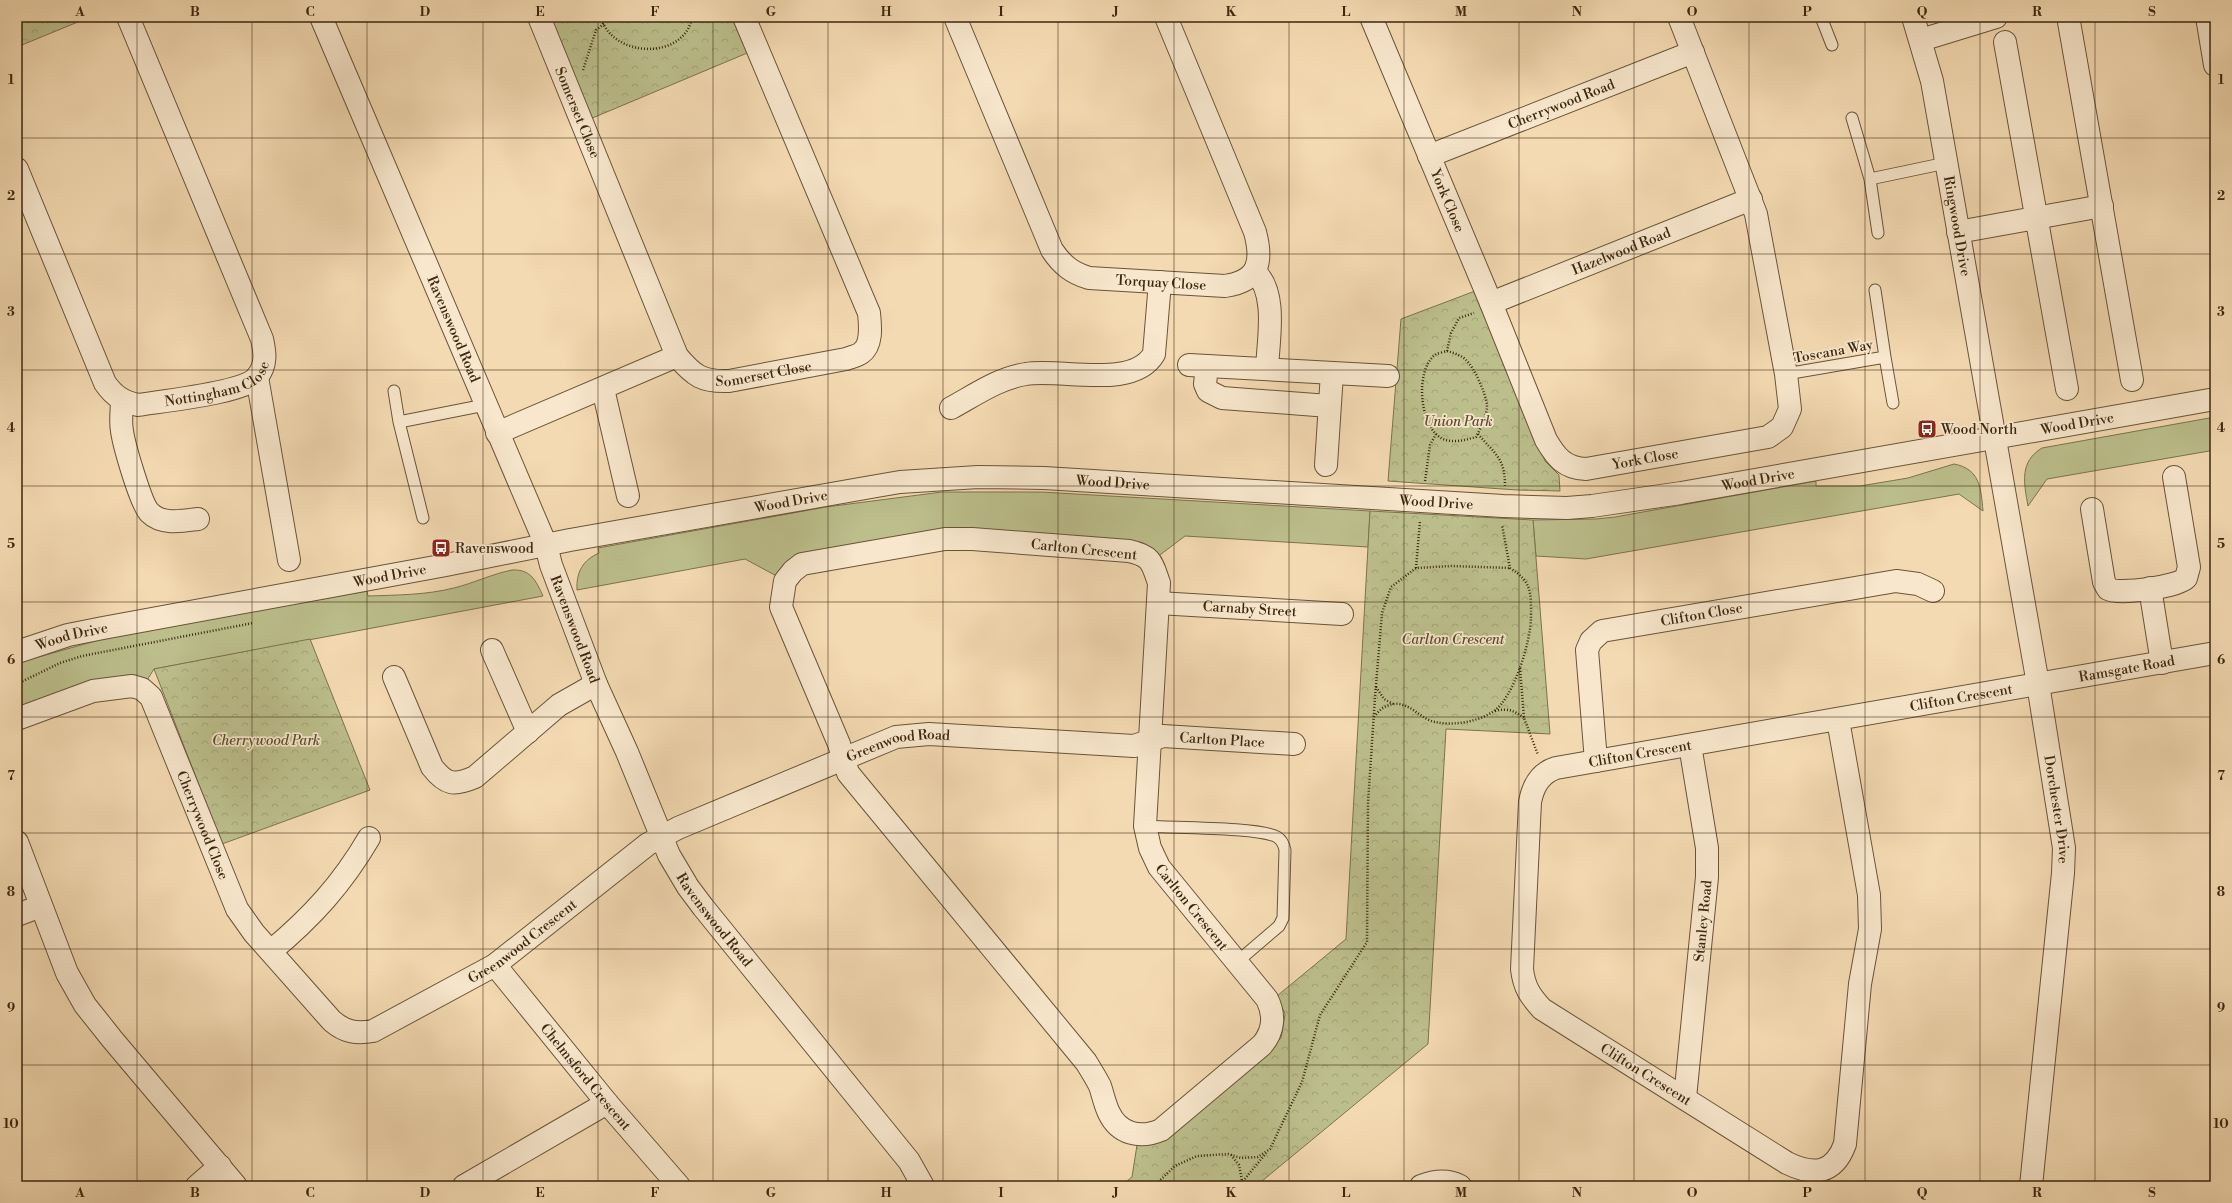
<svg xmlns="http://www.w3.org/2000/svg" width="2232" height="1203" viewBox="0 0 2232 1203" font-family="'Libre Bodoni',serif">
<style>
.grass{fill:#bcbf8c;stroke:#7c734e}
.park{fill:url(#park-crowns);stroke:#7c734e}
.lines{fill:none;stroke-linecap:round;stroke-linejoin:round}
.service-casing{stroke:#695438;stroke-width:13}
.minor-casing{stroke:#695438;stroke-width:24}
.tertiary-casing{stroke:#695438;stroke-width:24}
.path{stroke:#3b270f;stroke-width:2.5;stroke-dasharray:1 2;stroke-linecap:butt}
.service{stroke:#f8e7cd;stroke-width:11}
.minor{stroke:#f8e7cd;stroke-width:22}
.tertiary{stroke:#f8e7cd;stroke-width:22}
.grid{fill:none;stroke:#3b270f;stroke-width:1;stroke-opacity:0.55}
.labels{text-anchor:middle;stroke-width:3.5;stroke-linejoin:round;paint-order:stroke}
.street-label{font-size:14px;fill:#3b270f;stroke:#f8e7cd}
.park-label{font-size:14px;font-style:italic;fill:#5b4d2e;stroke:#f8e7cd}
.poi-label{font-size:14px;fill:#3b270f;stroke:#f8e7cd;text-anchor:start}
.neatline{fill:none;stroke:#3b270f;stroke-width:1.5}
.grid-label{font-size:13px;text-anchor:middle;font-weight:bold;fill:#3b270f}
</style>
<defs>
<pattern id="park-crowns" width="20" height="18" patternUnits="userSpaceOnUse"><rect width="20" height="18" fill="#bcbf8c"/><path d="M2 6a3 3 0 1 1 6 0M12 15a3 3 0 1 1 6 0" fill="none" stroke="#a2a478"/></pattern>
</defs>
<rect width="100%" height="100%" fill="#f4dab2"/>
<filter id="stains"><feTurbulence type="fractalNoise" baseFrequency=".005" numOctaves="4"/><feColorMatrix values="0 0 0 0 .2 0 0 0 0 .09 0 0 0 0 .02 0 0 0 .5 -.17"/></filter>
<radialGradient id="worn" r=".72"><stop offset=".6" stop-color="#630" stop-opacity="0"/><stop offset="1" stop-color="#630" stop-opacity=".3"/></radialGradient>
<path class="grass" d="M2215 417V450L2047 479 2028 506C2024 483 2019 462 2042 448Z
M1954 464C1980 469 1981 488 1983 511L1959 494 1586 559 1536 556 1533 520 1596 519 1615 517 1816 481V486H1860L1908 478Z
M942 492H1041L1370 511 1368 547 1185 536 1152 561 945 538 784 580 745 559 577 590C576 572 583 560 599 553L598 548 826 507Z
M512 570C531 569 536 581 543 596L154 669 142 688 17 717V663L106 638 367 591 368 596C397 595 426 595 454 588 474 583 492 574 512 570Z"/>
<path class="park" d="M17 17H90L17 47Z
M546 17H738L752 51 590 119Z
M1475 291 1545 461 1559 475 1560 491 1517 490 1388 481 1401 319Z
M1370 511 1533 520 1550 734 1446 729 1428 1044 1256 1186H1121L1132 1177 1137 1145 1166 1138 1246 1072 1281 1038 1285 1014 1277 996 1346 939Z
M310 639 370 790 222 844 154 669Z"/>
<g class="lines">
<defs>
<path id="service" d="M1821 17 1832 45
M1852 118 1870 179 1878 233
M1870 179 1946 163
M1875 290 1885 357
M1786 374 1885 357 1893 403
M394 391 399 422 423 518
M399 422 485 405
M1145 826C1171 828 1260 827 1277 837 1282 840 1284 845 1285 850L1283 918 1279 926 1237 962"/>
<g id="minor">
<path id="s1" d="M321 17 546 545 551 565 596 684 627 752 669 855 688 887 703 907 909 1161 923 1186"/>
<path id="s2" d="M539 17 677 356C694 376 702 382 729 381L846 359C851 357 857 356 861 353 873 345 870 324 869 313L744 17"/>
<path id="s3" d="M955 17 1052 250C1062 265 1072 273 1089 278L1225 286C1259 281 1263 262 1255 232L1166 17"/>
<path id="s4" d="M1371 17 1491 303 1546 440C1556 457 1564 468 1586 469L1768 437 1782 427 1790 409 1786 374 1756 214 1679 17"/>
<path id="s5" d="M1913 17 1932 81 2038 684 2064 848 2063 873 2031 1186"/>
<path d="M2207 17 2215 65"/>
<path d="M2069 22 2132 380"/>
<path d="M1921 40 1996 17"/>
<path d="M2005 42 2067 389"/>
<path id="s6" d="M1429 156 1693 52"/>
<path id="s7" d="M17 169 105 383C114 396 123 402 138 405 162 401 244 393 257 377 267 365 265 352 262 339L128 17"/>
<path d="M1958 232 2102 206"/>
<path d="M1255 272C1278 293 1268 341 1267 369"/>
<path id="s8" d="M1491 303 1751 199"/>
<path d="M1189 365 1388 376"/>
<path d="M1207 366 1205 384 1208 391 1222 398 1329 406"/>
<path d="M257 377 289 560"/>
<path d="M603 389 628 496"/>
<path d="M122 400C122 410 120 421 122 431 124 445 141 505 150 513 162 525 183 521 198 519"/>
<path d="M951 408C975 395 999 378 1026 374 1061 368 1133 390 1154 354L1160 282"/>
<path d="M497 433 677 356"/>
<path d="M1326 465 1332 373"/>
<path d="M2092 509 2104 582 2108 589C2119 595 2177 587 2186 578L2189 567 2174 477"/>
<path d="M945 539H972L1129 551C1152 556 1152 563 1159 583L1145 826 1150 848 1159 867 1267 999C1275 1015 1274 1031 1262 1045L1161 1130C1140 1139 1119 1134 1109 1113 1105 1105 1103 1095 1100 1086 1096 1078 1091 1070 1086 1062L848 773 839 744 781 607 785 581 793 571 802 564Z"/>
<path d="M2150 588 2162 663"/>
<path id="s9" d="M1158 603 1342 614"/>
<path d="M492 650 528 732"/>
<path d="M394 677 432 767C446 785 454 786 475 777L559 705 596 684"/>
<path id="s10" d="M17 719 93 691 132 686 142 689 151 697 237 909 254 933 332 1021C345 1032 356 1034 373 1031L495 965 648 844 678 828 896 737 929 734 1134 746 1163 736 1294 744"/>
<path id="s11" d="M1838 720 1869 895 1870 929 1860 984 1845 1144C1834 1174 1814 1176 1787 1163L1542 1009C1530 996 1524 987 1522 969L1530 802C1533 786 1540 773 1556 768L2215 653"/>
<path id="s12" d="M1596 761 1587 650 1591 641 1602 631 1896 581 1918 584 1933 591"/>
<path d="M17 842 67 973 85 1005 112 1039 236 1186"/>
<path d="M17 915 41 906"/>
<path d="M271 951C312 917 342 884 369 838"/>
<path id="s13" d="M495 965 607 1103 679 1186"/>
<path id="s14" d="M1685 1098 1707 877V848L1690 745"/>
<path d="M197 1186 220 1166"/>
<path d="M464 1186 607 1103"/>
<path d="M1421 1186C1434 1181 1447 1179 1460 1186"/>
</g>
<g id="tertiary">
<path id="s15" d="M17 652 68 635 103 628 446 565 570 540 871 487 900 482 978 477 1044 478 1503 506 1567 508 1592 506 1681 493 2215 399"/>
</g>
</defs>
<use href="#service" class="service-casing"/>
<use href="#minor" class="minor-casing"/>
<use href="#tertiary" class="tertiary-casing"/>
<path class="path" d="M601 17C611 58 685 61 692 17
M583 70 596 30 604 24
M1447 351C1454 353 1461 355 1466 360 1474 367 1486 394 1487 405 1487 416 1481 427 1476 437 1465 440 1452 444 1441 438 1419 425 1415 370 1435 355 1438 353 1444 352 1447 351L1451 333 1459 318 1474 313
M1478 434C1495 454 1505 458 1505 486
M1425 481 1430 445 1436 434
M1416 568 1420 521
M1520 668 1524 718 1538 755
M17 684 60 663 82 656 253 623
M1376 687 1384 699 1393 704
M1495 711C1507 708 1514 710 1524 718
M1374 717C1379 710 1385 705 1394 704 1410 702 1420 719 1435 722 1453 726 1478 722 1494 711 1514 697 1531 641 1531 617 1531 592 1532 582 1510 568L1502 525
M1231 1155 1239 1165 1242 1181
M1154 1186 1175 1166 1197 1156 1228 1154 1241 1158 1258 1157 1270 1149 1302 1082 1320 1015 1367 942 1368 803 1375 697 1382 613 1391 587 1416 568 1451 566 1510 568
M1239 1186 1267 1152"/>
<use href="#service" class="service"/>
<use href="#minor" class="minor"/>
<use href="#tertiary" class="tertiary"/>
</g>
<path class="grid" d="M137 17V1186M252 17V1186M367 17V1186M483 17V1186M598 17V1186M713 17V1186M828 17V1186M943 17V1186M1058 17V1186M1174 17V1186M1289 17V1186M1404 17V1186M1519 17V1186M1634 17V1186M1749 17V1186M1865 17V1186M1980 17V1186M2095 17V1186M17 138H2215M17 254H2215M17 370H2215M17 486H2215M17 602H2215M17 717H2215M17 833H2215M17 949H2215M17 1065H2215"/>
<defs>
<symbol id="bus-square" viewBox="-11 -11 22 22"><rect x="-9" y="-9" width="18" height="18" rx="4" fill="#8f2418" stroke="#f8e7cd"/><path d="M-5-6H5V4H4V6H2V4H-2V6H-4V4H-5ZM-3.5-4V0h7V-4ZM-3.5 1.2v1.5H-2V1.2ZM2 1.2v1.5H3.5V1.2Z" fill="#fff"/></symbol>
</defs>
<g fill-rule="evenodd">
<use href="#bus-square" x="1916" y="418" width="22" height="22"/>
<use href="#bus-square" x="430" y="537" width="22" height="22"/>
</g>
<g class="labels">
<g class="street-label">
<text dy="5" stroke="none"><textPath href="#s6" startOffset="142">Cherrywood Road</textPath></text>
<text dy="5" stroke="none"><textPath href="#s2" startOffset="103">Somerset Close</textPath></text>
<text dy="5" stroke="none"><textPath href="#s4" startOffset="199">York Close</textPath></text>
<text dy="5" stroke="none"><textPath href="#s5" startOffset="214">Ringwood Drive</textPath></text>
<text dy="5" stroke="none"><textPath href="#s8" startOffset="140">Hazelwood Road</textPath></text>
<text dy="5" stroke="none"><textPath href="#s3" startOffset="372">Torquay Close</textPath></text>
<text dy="5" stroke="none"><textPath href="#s1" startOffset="339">Ravenswood Road</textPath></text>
<text transform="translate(1833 351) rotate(-10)" y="5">Toscana Way</text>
<text dy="5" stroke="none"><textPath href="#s2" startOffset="462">Somerset Close</textPath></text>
<text dy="5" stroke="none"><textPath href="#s7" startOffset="356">Nottingham Close</textPath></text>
<text dy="5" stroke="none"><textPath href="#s15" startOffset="2085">Wood Drive</textPath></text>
<text dy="5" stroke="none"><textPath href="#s4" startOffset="570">York Close</textPath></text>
<text dy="5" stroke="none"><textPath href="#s15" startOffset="1761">Wood Drive</textPath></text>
<text dy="5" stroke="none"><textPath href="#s15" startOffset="1113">Wood Drive</textPath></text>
<text dy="5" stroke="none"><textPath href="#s15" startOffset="789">Wood Drive</textPath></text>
<text dy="5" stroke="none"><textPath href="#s15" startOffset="1437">Wood Drive</textPath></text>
<text transform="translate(1084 549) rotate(6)" y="5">Carlton Crescent</text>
<text dy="5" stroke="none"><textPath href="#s15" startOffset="381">Wood Drive</textPath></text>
<text dy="5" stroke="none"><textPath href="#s9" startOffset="92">Carnaby Street</textPath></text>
<text dy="5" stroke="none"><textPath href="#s12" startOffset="237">Clifton Close</textPath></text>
<text dy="5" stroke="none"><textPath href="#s1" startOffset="663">Ravenswood Road</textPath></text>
<text dy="5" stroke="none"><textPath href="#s15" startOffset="57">Wood Drive</textPath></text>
<text dy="5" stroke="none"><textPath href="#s11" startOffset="1627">Ramsgate Road</textPath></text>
<text dy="5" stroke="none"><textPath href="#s11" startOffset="1459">Clifton Crescent</textPath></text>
<text dy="5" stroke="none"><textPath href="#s10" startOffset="1495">Carlton Place</textPath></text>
<text dy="5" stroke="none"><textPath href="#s10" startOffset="1167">Greenwood Road</textPath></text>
<text dy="5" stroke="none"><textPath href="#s11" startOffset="1133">Clifton Crescent</textPath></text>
<text dy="5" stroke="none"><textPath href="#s5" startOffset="806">Dorchester Drive</textPath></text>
<text dy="5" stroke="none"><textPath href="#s10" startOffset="281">Cherrywood Close</textPath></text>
<text transform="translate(1192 907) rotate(51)" y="5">Carlton Crescent</text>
<text dy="5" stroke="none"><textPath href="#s1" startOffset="987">Ravenswood Road</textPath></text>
<text dy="5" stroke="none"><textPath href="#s14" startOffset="178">Stanley Road</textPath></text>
<text dy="5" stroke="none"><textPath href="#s10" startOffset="737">Greenwood Crescent</textPath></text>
<text transform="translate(1646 1074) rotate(32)" y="5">Clifton Crescent</text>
<text dy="5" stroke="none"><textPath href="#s13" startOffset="144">Chelmsford Crescent</textPath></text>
</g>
<g class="park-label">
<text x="1458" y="426">Union Park</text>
<text x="1453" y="644">Carlton Crescent</text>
<text x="266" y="745">Cherrywood Park</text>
</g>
<g class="poi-label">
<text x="1941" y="434">Wood North</text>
<text x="455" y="553">Ravenswood</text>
</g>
</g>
<rect width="2232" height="1203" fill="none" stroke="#f4dab2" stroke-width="44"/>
<rect x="22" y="22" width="2188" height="1159" class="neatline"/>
<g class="grid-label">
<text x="80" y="16">A</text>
<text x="195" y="16">B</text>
<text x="310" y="16">C</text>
<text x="425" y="16">D</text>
<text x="540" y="16">E</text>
<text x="655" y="16">F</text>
<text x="771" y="16">G</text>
<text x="886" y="16">H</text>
<text x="1001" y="16">I</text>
<text x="1116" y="16">J</text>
<text x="1231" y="16">K</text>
<text x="1346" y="16">L</text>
<text x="1461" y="16">M</text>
<text x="1577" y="16">N</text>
<text x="1692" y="16">O</text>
<text x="1807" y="16">P</text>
<text x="1922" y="16">Q</text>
<text x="2037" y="16">R</text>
<text x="2152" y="16">S</text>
<text x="11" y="84">1</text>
<text x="2221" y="84">1</text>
<text x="11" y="200">2</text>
<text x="2221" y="200">2</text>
<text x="11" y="316">3</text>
<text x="2221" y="316">3</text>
<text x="11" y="432">4</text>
<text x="2221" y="432">4</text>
<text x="11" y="548">5</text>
<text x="2221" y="548">5</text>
<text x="11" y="664">6</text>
<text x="2221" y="664">6</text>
<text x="11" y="780">7</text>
<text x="2221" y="780">7</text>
<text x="11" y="896">8</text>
<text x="2221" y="896">8</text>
<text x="11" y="1012">9</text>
<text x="2221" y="1012">9</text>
<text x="11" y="1128">10</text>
<text x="2221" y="1128">10</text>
<text x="80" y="1197">A</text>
<text x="195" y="1197">B</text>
<text x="310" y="1197">C</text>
<text x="425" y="1197">D</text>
<text x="540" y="1197">E</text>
<text x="655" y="1197">F</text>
<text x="771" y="1197">G</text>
<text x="886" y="1197">H</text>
<text x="1001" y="1197">I</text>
<text x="1116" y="1197">J</text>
<text x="1231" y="1197">K</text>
<text x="1346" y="1197">L</text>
<text x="1461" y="1197">M</text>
<text x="1577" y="1197">N</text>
<text x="1692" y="1197">O</text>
<text x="1807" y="1197">P</text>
<text x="1922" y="1197">Q</text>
<text x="2037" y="1197">R</text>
<text x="2152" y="1197">S</text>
</g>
<rect width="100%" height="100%" filter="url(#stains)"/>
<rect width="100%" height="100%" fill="url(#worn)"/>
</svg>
